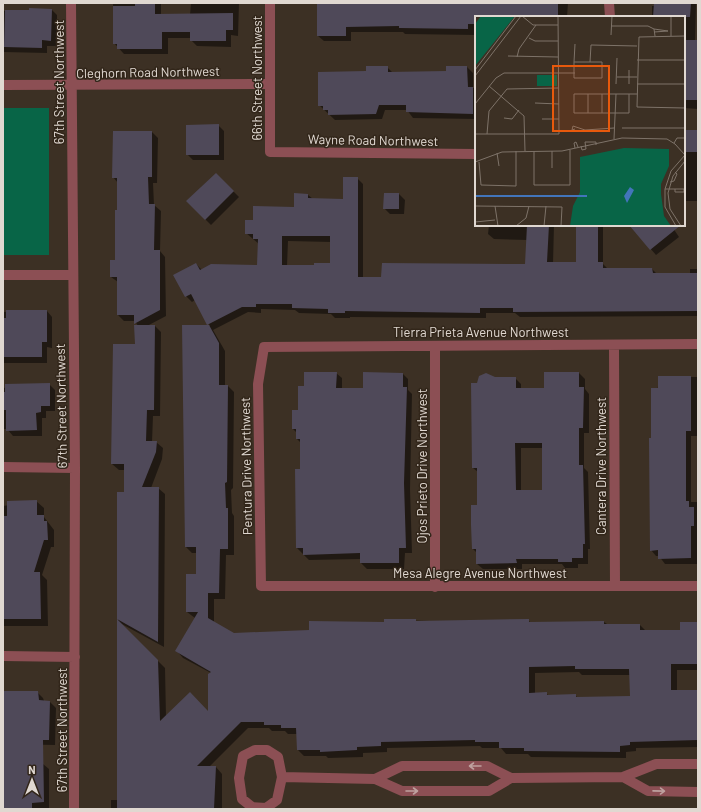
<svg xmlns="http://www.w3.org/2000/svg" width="701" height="812" viewBox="0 0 701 812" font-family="Barlow,sans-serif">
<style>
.green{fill:#086547}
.shadow{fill:#0007;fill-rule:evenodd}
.building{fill:#4f4959;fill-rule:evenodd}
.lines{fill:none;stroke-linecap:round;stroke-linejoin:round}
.minor{stroke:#8c4f54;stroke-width:10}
.oneway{stroke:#bea19f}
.labels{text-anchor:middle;stroke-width:3;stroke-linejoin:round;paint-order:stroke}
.street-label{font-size:13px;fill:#e0d8d1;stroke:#32261a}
.inset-river{fill:none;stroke:#4275bb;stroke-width:2}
.inset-road{fill:none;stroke:#7e7369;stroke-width:1}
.view{fill:#e8590c;fill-opacity:0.15;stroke:#e8590c;stroke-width:2}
.inset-edge{fill:none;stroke:#e0d8d1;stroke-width:2}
</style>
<rect width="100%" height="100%" fill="#3c3024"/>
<path class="green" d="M3 108H49V255H3Z"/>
<path class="shadow" d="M113 3H161V15H190L191 3H239L238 36 231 35V47L197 46 191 40V38H168V54H124L114 43Z
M318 3H568L567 17H476V35L405 34 403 32H351V41H324L318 36Z
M655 3H696L695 41H698V109L684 108V131H698V201H684V17H652V6H655Z
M52 10 57 15V46H47V53L3 52V11Z
M387 67 393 73 447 72 467 67 473 73V88H476V119L413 118 407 110H385L382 119 335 120 319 105 367 72Z
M218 125 224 131V160H193L187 154Z
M152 132 158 138 157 183H153L154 205 161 211 160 251 165 257 166 316 147 326H155L161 332 160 416H153L152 442H156L163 448 162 459 151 488H158L165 494 164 647 120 623 165 668 166 717 209 713 211 673 183 658 177 651 195 618 187 612 197 575V553H192L186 547 183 326H210L195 300 192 302 186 296 196 264 202 270 258 266 259 244 246 233 254 221 295 208 308 195 313 199 344 200 357 178 363 184V278H382L526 265 527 240 494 239 488 234 489 225H554L553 264H577V225H603V264L608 269H652L657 274H690V269H698V316L520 317 515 313H486V318L350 317V318H335L331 314 299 313 295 310 261 309V313L248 312 213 330 225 351V386H228L234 392 233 488 231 490 232 513 234 516V555H226L225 599H214V623L234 634 310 631 385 623V620L473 622 528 620 531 623 604 622 607 624H639L646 631H681L698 623V670H677V691H698V747L636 748V751L626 752V758L531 757 528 754H506L501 748H482L480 746 387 748V752L363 753V757L328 758 326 756H304L298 750 297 734H288L285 731H272L269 728H248L209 767H216L222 774V809H111V800H118V493H125V470H119L112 464 136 345 138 326 135 321H124L118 315V282L111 277 116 261 118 211V183L113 177ZM288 241 331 242V264L315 266H287ZM579 672 582 675H630L631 697 578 698 575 695 549 696 546 693 535 694V673Z
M216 174 239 197 211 225 187 201Z
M399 194 405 200 404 214H390L384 208Z
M630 225H671L679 237 656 255Z
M47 311 52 317V348L47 347V363H3V312Z
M336 373 342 378V389H364L403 374 408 379V390L412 394 410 489 412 553H405L404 569H367L361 563V559L309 560 297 548 301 443 297 439V433L293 429 299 411 305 387Z
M579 373 585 379V389L589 394V433H584V468L588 472 590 549H588V564H578V568H565L562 564H522V569H483L477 564V553L473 549 478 506V472L473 468 478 384 494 378H515L521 384V389H545ZM521 448H543V492L521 491Z
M659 377H698V436H691V502H698V564H665L659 556H656L651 550 652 439Z
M49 384 55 390V411H46V418H42V436H13L7 429H3V388Z
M36 501 44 508V517L54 530V547H51L42 575 47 580 48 626H3V506Z
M3 692H37L43 698 44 701 50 702 56 708 55 745 3 744Z
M3 764H43L49 769V808L3 809Z"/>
<path class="building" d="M135 3H155V14L233 13V30H226V41H190V32H162V49H117V44H113V6H135Z
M317 3H558V17H476V24H468V29L399 28V26L346 27V36H317Z
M654 3H691L690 17H653Z
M29 8 52 9 51 41 42 40V48L4 47 5 10H29Z
M684 40H698V100H684Z
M366 66H388V72L446 71V66H467L468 87H473V114L406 112V105H379L376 114 328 115V110H323V106H318V72L366 71Z
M219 124V155H186V125Z
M684 130H698V152H684Z
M113 131H152V177H148L149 204H155L154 250H160V310L134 324V315H117V277H110V260H115V210H117V178H112Z
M216 173 234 191 205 220 186 201Z
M343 177H358V277H381L382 263 525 264 527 225H549L547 262H576V225H598V262H603V268H652L653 273H698V311L513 312V308H480V313L345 311V313H328V309L292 308V304H256V307H242L207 325 191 294 185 297 173 275 196 263 200 270 211 264 257 265 258 239H253V234H245V220H253V206L294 207V193L308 194V198L343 199ZM282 236H330V263H314V265H282Z
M384 193H399V209H383Z
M629 225H681L650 250Z
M6 310H47V342H42V357H3V318H6Z
M134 325H155L154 410H147L146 441H157L156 452 142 487H159L158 642 117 619 158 660 160 721 190 692 208 711V674L211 672 175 651 198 612H186V574H196V547H185L182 325H209L219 343V385H228L227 482 225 483 226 508H228V549H220L219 593H208V618L234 633 309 630V621L384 622V619H416V621L529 619V622L604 621V624H640V630H680V622H698V664H671V690H698V740L630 742V745L620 746V752L524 751V748H499V742H475V740L381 742V746L357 747V750L320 752V750H297L296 728H281V725H264V722H241L197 766H216L214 809H117V492H124V464H111L113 344H135ZM575 666V669H629L630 696 576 697V694L547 695V692L529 693V667Z
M304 372H337L336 388H363V372L403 373V387H407L404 483 406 548H399V563H360V553L303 555V548H296L295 469H300V439H296V429H292V410H298V386H304Z
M544 372H579V387H584L583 428H579V465H583L585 544H583V558H572V562H558V559H516L517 563 476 564V549H472L471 525V505H477V468H472L471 383H477L479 376 486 373 495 377H516V388H544ZM515 443H542V490H516Z
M658 376H691V431H686V501H689V507H694V526H691V558L658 559V550L650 551 649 438H651V388H658Z
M50 383V406H41V412L36 413 37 430 6 431V410H3V392H5V384Z
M37 500V515H44V521H47L48 540H44L34 572H40L41 619H3V516H7V501Z
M3 691H38L39 700 50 701 49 740H43L44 802 32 803V809H3Z"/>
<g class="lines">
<path class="minor" d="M71 3 75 468 74 809
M270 3V152L476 154
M609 3 610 17
M3 85 270 84
M3 275H73
M698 344 264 347 258 384 261 586H698
M614 345 615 586
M435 346V587
M3 467 75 468
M3 656 75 657
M255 750H267L278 757 282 777 277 800 266 808 252 807 242 799 239 778 243 756Z
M282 777 375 779 402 791H489L511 778
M623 777 648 791 698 792
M375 779 402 766H487L511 778 623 777 656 764H698"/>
</g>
<defs><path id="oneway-shaft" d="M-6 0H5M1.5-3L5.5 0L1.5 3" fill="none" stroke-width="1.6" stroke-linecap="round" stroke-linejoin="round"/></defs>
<g class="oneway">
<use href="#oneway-shaft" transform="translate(475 766) rotate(180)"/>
<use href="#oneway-shaft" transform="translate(412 791)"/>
<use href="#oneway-shaft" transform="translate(659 791) rotate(1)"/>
</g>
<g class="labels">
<g class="street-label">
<text transform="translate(148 72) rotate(-1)" y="5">Cleghorn Road Northwest</text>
<text transform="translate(257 78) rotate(-90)" y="5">66th Street Northwest</text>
<text transform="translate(59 82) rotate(-90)" y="5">67th Street Northwest</text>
<text transform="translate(373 140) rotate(1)" y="5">Wayne Road Northwest</text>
<text x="481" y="337">Tierra Prieta Avenue Northwest</text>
<text transform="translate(61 406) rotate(-91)" y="5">67th Street Northwest</text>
<text transform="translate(246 466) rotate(-91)" y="5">Pentura Drive Northwest</text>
<text transform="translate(422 466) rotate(-90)" y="5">Ojos Prieto Drive Northwest</text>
<text transform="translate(601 466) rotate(-90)" y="5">Cantera Drive Northwest</text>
<text x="480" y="578">Mesa Alegre Avenue Northwest</text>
<text transform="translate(62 730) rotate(-90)" y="5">67th Street Northwest</text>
</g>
</g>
<g transform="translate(475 16)">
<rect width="210" height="210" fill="#3c3024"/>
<path d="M6 0H40L0 50V8ZM62 59H82V70H62ZM149 132 194 133V150L186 168V178L189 200 196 210H95L98 190 105 176V141Z" fill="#086547"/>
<path d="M155 171 159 174 152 187 149 180Z" fill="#4275bb"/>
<path class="inset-river" d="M0 180H112"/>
<path class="inset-road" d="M47 0 58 9H83M136 10H173L179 13 180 20M179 13 193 15 179 16M136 19 137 0M196 20V0M164 21 162 91 210 92M164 21 210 20M54 22 60 25H83M33 40 83 41M42 41 44 33 61 9M162 44H210M99 46H127V62H99V46L100 28M115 46 116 29 162 30M0 54 41 0M154 54V68M0 60 46 0M142 61H162M141 68 142 42M162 68H210M14 70 49 100 50 135M113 78V97M127 78V97M154 78V97H99V78H162M60 87 84 88M0 88 21 62 29 57H100M29 102 37 103 44 94M67 103H84M147 112H210M100 113 97 114 98 110 110 114 139 112M0 118H84L83 0M12 118 14 95 32 73 83 72M139 123 141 78M199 127 202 122H210M106 130 107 134 111 133 110 126H121V129M100 132 99 127 101 126 103 131M59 135V169H95V134M77 135V152M22 137 24 150M0 146 27 136 87 135 147 122 192 123 200 128 210 139M4 146 6 169 41 170V135M195 166 199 165 202 158 200 156M190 173H210M200 173V176H209V173M0 190 87 191M20 190 23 210M0 206 20 204M41 210 51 202 54 190M69 210 71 190M86 210 87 191M201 210 190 191V173L196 155 210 139M206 210 195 193 193 177 198 160 210 145"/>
<path class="view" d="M78 50H134V115H78Z"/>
<rect width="210" height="210" class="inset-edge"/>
</g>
<rect width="701" height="812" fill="none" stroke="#e0d8d1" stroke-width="8"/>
<g transform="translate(32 780)" stroke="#32261a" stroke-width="3" paint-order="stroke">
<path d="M0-3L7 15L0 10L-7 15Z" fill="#e0d8d1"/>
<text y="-6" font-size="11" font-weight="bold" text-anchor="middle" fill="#e0d8d1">N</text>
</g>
</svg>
